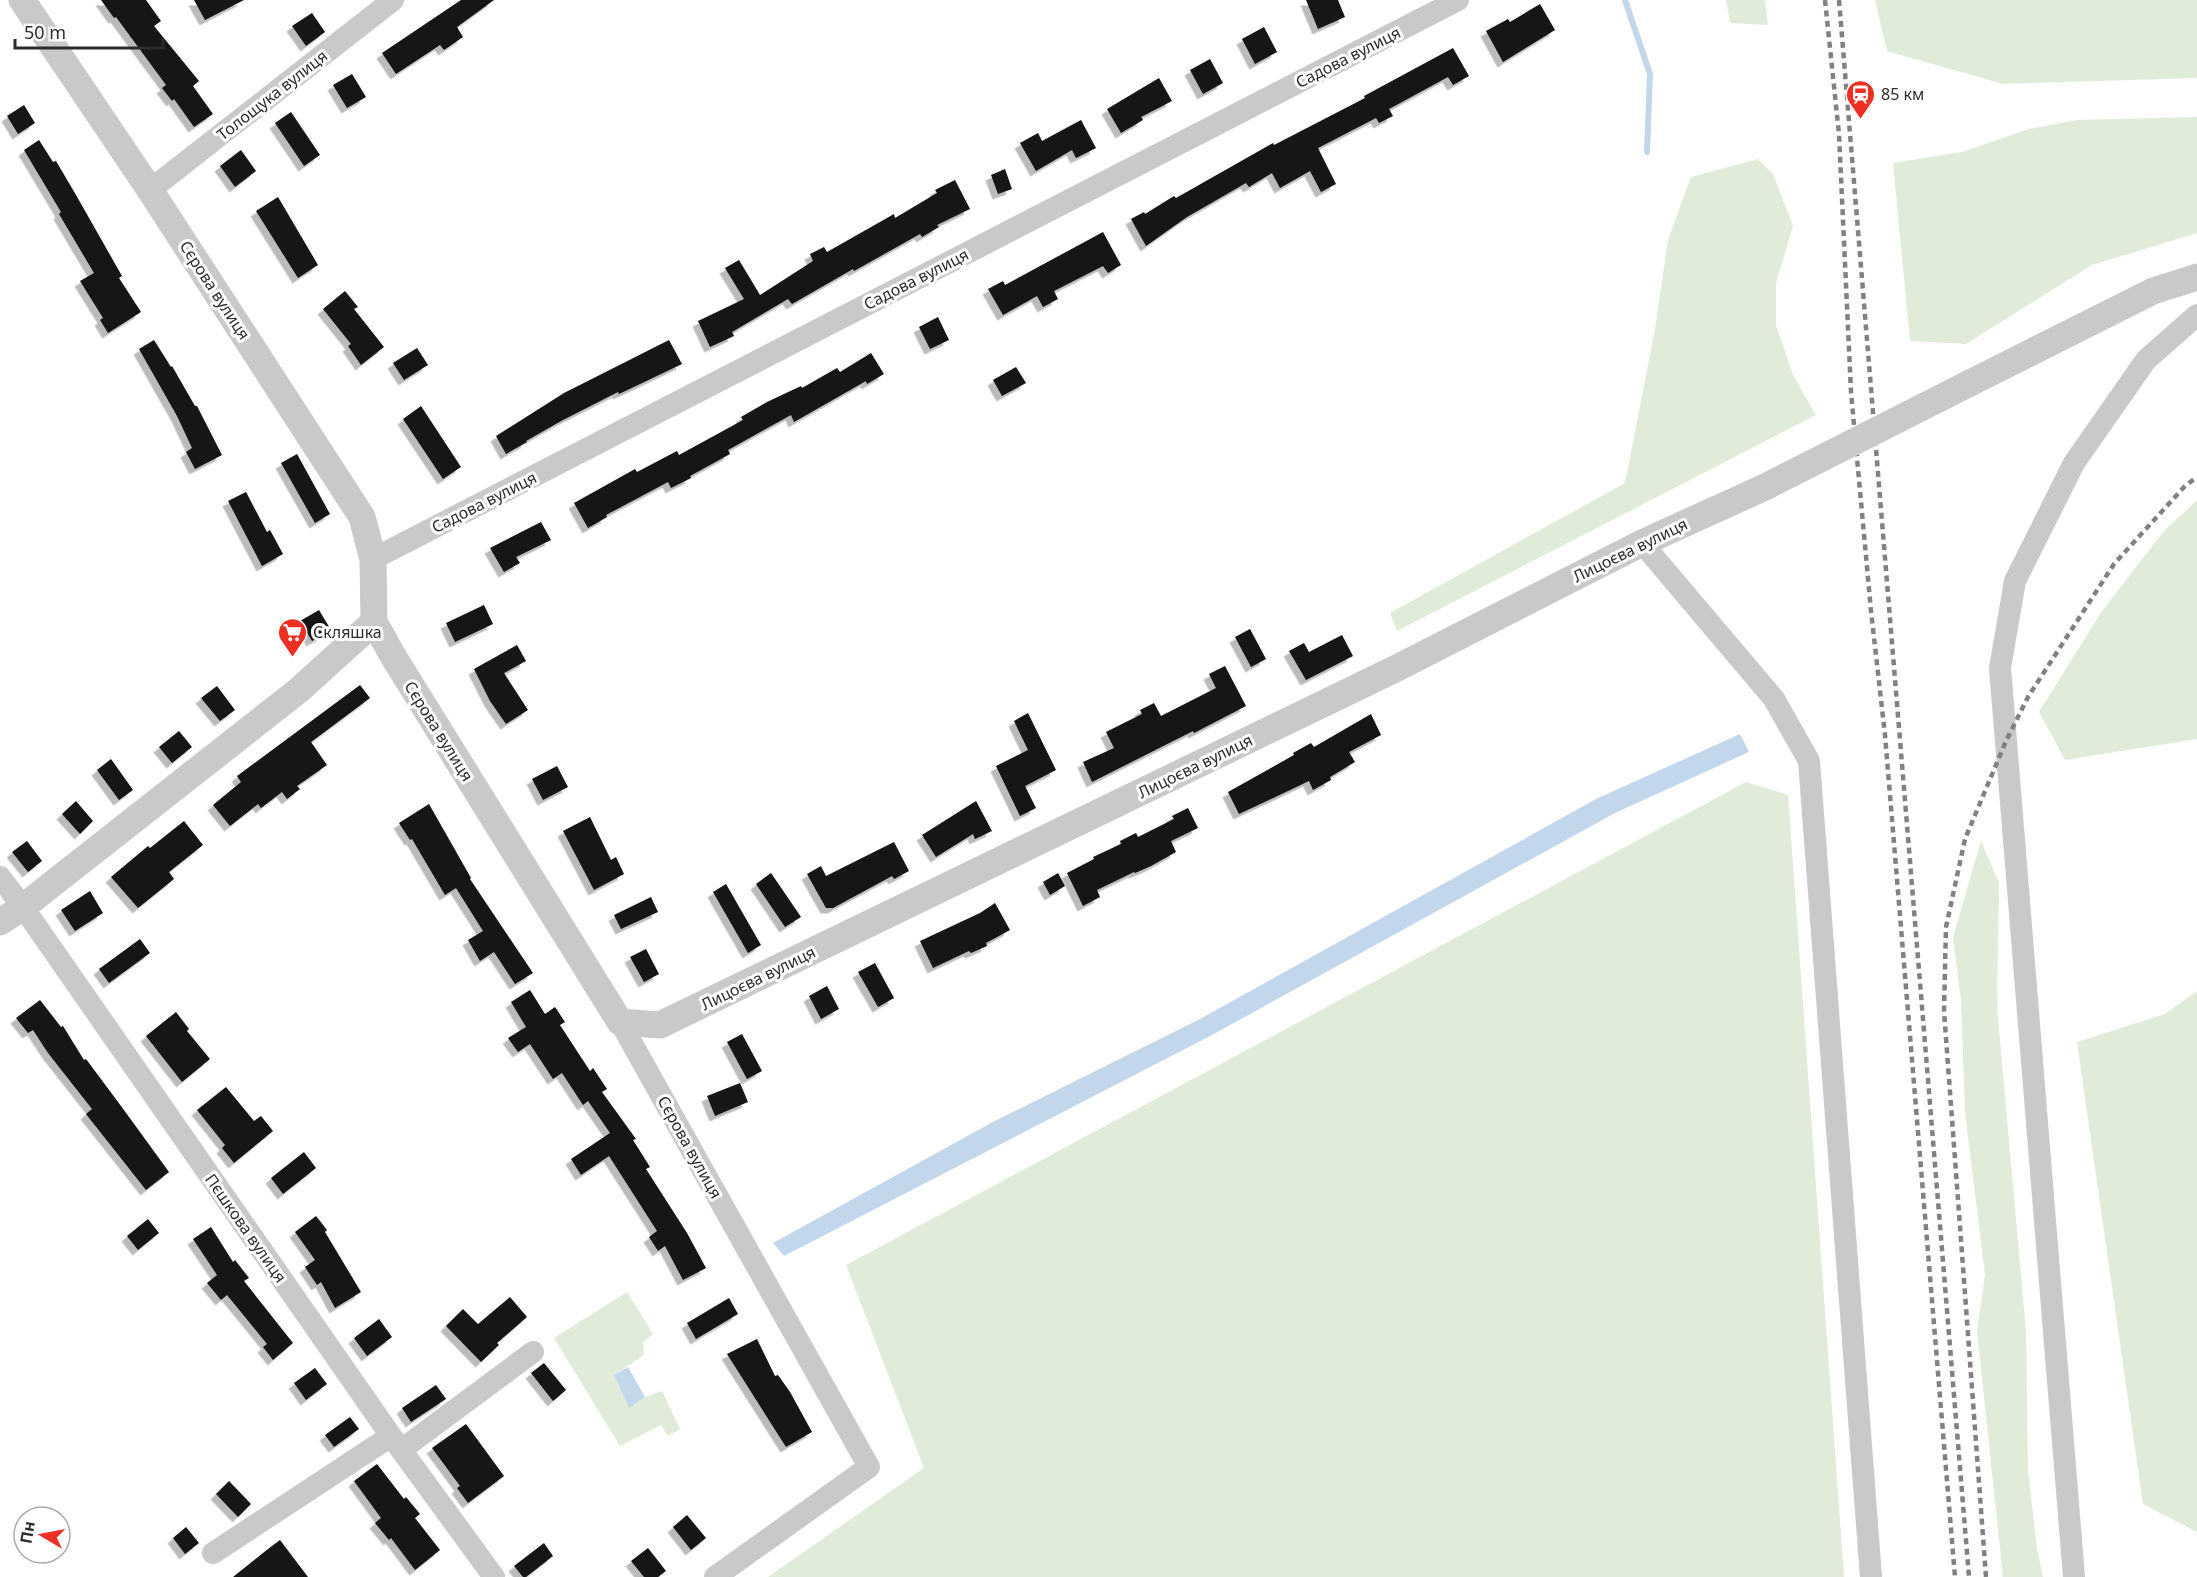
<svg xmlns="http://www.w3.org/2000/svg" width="2197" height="1577" viewBox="0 0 2197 1577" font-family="'Noto Sans',sans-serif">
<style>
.green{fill:#e0ebd9}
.water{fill:#c3d7ec}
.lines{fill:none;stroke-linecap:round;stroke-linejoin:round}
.stream{stroke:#c3d7ec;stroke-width:6}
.building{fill:#131313;filter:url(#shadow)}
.minor{stroke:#c9c9c9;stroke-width:22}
.tertiary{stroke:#c9c9c9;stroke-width:27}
.rail{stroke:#818181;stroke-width:4.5;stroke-dasharray:6 4.5;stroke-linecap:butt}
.tertiary-bridge{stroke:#c9c9c9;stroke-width:27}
.labels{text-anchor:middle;stroke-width:6;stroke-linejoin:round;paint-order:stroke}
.street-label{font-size:16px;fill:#2c2c2c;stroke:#fff}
.poi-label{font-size:16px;fill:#2c2c2c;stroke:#fff;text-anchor:start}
</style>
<defs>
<filter id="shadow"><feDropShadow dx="-5.5" dy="5.5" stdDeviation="0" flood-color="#0004"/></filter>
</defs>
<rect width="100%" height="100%" fill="#fff"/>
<path class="green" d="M1726 0H1765L1768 25 1730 23Z
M1875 0H2197V78L2003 84 1887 51Z
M2197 117V233L2092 265 1966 344 1910 341 1893 163 1962 152 2029 129 2077 120Z
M1758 159 1773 174 1793 226 1776 283V325L1793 375 1816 415 1397 631 1390 613 1625 483 1655 329 1668 240 1691 177Z
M2197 500V739L2065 760 2039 712 2102 611 2164 531Z
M1746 782 1788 795 1844 1577H768L924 1468 846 1265Z
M1981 841 1999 883 1997 1007 2026 1331 2028 1470 2037 1549 2043 1577H2003L1977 1331 1985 1275 1965 1112 1961 1000 1953 937Z
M2197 991V1532L2143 1504 2077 1042 2165 1014Z
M627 1292 653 1334 643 1342 644 1355 614 1375 629 1407 645 1397 662 1391 680 1429 668 1436 661 1425 620 1446 554 1338Z"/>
<path class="water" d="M1740 734 1749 752 1615 813 1212 1035 784 1256 773 1243 991 1123 1200 1019 1596 799Z
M628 1367 645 1397 629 1408 614 1375Z"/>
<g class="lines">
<path class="stream" d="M1625 0 1650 74 1647 152"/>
</g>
<path class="building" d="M101 0H146L161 21 154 26 199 81 193 86 213 114 194 127 174 99 172 101 162 88 166 85 116 17 114 18Z
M194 0H244L205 20Z
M461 0H494L457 27 463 37 444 50 440 45 396 74 382 53Z
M1306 0H1338L1345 17 1318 29Z
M1540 4 1555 30 1503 62 1486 31 1508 19 1510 22Z
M312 13 325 32 306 46 292 26Z
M1264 27 1277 52 1255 64 1242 39Z
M1453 48 1469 76 1453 85 1448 77 1389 109 1393 116 1379 123 1376 118 1318 148 1336 184 1321 192 1310 171 1280 188 1272 173 1249 187 1246 183 1187 217 1146 246 1131 219 1144 212 1145 214 1174 196 1176 198 1273 143 1274 145 1365 98 1364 96Z
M1210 59 1223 83 1203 94 1190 70Z
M352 74 366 97 347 108 333 85Z
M1159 78 1172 101 1141 117 1143 120 1121 133 1107 109Z
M24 105 35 123 18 134 7 116Z
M291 112 320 155 304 166 275 123Z
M1081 120 1096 148 1076 158 1072 150 1036 171 1020 143 1038 133 1042 141Z
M39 140 53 162 56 161 76 195 122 276 119 278 141 312 108 333 100 320 103 318 80 281 94 273 59 214 61 212 24 150Z
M241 150 256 171 235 187 220 166Z
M1005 169 1012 189 998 194 991 175Z
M955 180 970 209 937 225 939 227 922 237 920 234 854 271 853 269 792 304 788 299 732 332 734 336 710 347 698 321 744 299 725 268 739 260 760 295 813 261 810 254 824 247 827 252 894 214 895 218 937 193 935 190Z
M278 197 318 265 298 278 256 211Z
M1103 232 1121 265 1108 273 1103 266 1054 291 1058 299 1043 307 1037 296 1003 315 988 289 1003 281 1005 285Z
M345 291 358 307 354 309 384 347 361 365 348 346 351 344 323 309Z
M938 317 949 340 930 349 919 327Z
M154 340 171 367 172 366 195 406H197L222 455 195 469 186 452 192 448 177 416 139 349Z
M669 340 682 364 619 394 618 392 561 421 526 441 527 442 506 454 496 436 564 393Z
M417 348 428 365 404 380 393 363Z
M871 353 884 374 867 384 866 381 794 422 791 415 728 450 730 454 690 476 691 478 671 488 668 482 606 515 607 517 588 528 574 503 635 469 637 472 677 451 679 455 743 420 741 417 767 402 801 386 802 388 837 368 840 372Z
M1016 367 1026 383 1002 396 993 380Z
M421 406 461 467 443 479 403 419Z
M297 454 330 514 315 523 281 463Z
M246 492 267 532 270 530 283 554 262 566 228 501Z
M541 522 551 540 516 557 520 563 504 572 490 548Z
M484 605 493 624 455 642 446 623Z
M319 610 331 630 312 641 300 621Z
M1250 629 1266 659 1251 667 1235 637Z
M1342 635 1353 656 1306 680 1289 651 1304 643 1309 652Z
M517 645 526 661 504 673 528 710 506 724 490 701 474 669Z
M1225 666 1246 706 1194 733 1193 731 1092 782 1083 762 1114 748 1106 732 1142 714 1140 710 1154 703 1161 716 1216 688 1209 674Z
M360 685 370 698 311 742 327 765 297 786 300 789 287 799 282 792 261 808 258 804 230 826 213 805 241 782 237 776Z
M217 686 235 710 220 721 201 698Z
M1028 713 1056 770 1025 786 1036 808 1020 816 996 766 1028 750 1014 721Z
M1371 714 1381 735 1349 752 1355 762 1330 777 1331 780 1313 790 1309 781 1239 814 1228 792 1294 755 1293 753 1311 743 1314 747Z
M179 731 192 747 172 763 159 747Z
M111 759 133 790 119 800 97 770Z
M557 766 568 787 543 800 532 779Z
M76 801 93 821 80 834 62 814Z
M976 801 992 831 975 839 973 834 936 857 922 835Z
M429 804 471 878 470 879 533 973 515 984 494 952 480 961 468 940 483 931 456 888 445 895 412 839 410 840 399 823Z
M1188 808 1198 828 1171 841 1176 852 1151 866 1135 873 1134 872 1097 890 1100 897 1083 906 1067 873 1094 859 1093 857 1121 844 1120 841 1136 833 1138 837 1174 819 1172 816Z
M590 817 611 860 616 857 624 874 594 890 563 831Z
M184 821 203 845 169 872 174 879 138 908 111 877 148 846 150 848Z
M27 841 42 861 28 872 12 852Z
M894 842 909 871 894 879 892 876 833 908H826L807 874 821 866 826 876Z
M771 873 801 917 785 927 756 884Z
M1058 873 1065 886 1050 895 1043 882Z
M726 884 761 945 748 953 713 892Z
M90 891 103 913 75 931 61 910Z
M651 897 658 912 621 929 614 915Z
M995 903 1010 930 986 943 987 946 971 953 969 951 933 968 920 941 980 913Z
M140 939 150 953 109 983 99 969Z
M646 949 659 974 644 982 630 957Z
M875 963 894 998 878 1007 858 972Z
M827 986 839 1009 821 1019 809 996Z
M530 990 545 1014 555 1007 565 1022 560 1025 590 1071 593 1068 607 1089 602 1092 636 1139 633 1140 650 1167 646 1169 687 1233 706 1268 683 1280 665 1246 658 1251 649 1237 657 1231 609 1156 581 1175 571 1159 610 1133 588 1101 583 1105 562 1073 553 1079 530 1044 518 1052 508 1038 526 1027 511 1002Z
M40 1000 61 1027 63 1026 84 1060 86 1059 121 1106 169 1172 146 1190 86 1114 92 1109 48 1053 33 1030 28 1033 16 1018Z
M176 1012 189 1029 187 1031 210 1059 182 1082 146 1036Z
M742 1034 762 1071 747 1079 727 1042Z
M740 1083 748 1102 715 1116 707 1096Z
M226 1087 254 1121 261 1116 273 1131 234 1163 222 1148 225 1145 197 1110Z
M304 1152 316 1168 283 1194 271 1178Z
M316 1216 327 1230 325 1232 361 1292 335 1308 321 1282 317 1285 305 1267 315 1260 295 1232Z
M148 1219 159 1233 138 1250 127 1236Z
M211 1227 233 1262 235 1260 249 1278 244 1281 293 1343 273 1360 263 1347 267 1344 227 1295 221 1300 207 1283 217 1275 193 1239Z
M510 1297 527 1317 497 1343 499 1345 481 1362 446 1326 463 1309 478 1324Z
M729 1298 738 1314 696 1339 687 1323Z
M379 1319 392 1337 367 1356 354 1338Z
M757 1339 775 1376 778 1375 790 1392 812 1432 786 1447 727 1354Z
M544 1363 566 1390 553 1401 531 1373Z
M315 1368 327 1384 306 1400 294 1383Z
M436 1385 446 1399 411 1422 402 1408Z
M350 1417 359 1429 334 1447 325 1435Z
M466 1424 504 1476 468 1503 457 1488 460 1486 432 1448Z
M377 1464 404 1499 406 1497 420 1514 415 1518 440 1550 415 1570 391 1538 389 1540 375 1523 381 1518 354 1481Z
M229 1481 251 1504 238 1517 216 1494Z
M687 1515 706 1538 691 1550 673 1527Z
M186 1527 199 1543 185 1554 173 1538Z
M280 1540 308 1577H233L268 1549Z
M544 1543 553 1556 526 1577H523L514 1566Z
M648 1548 666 1571 658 1577H644L631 1561Z"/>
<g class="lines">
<path class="minor" d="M150 190 393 0
M1642 543 1774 699 1809 761 1871 1577
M373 559 1458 0
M0 877 23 907 391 1436 494 1577
M620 1022 869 1467 715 1577
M401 1450 533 1352
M213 1553 391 1436
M2074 1577 2000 668 2015 581 2074 463 2146 360 2197 315"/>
<path class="tertiary" d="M22 0 150 190 362 517 373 559 374 622 393 656 620 1022 660 1025 1397 668 1642 543 1765 487
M1970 383 2153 291 2197 277
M0 922 23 907 299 690 374 622"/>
<path class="rail" d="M1825 0 1839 134 1851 392 1871 611 1885 735 1955 1577
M1839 0 1969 1577
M1986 1577 1944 1011 1946 927 1965 839 2006 741 2028 697 2114 564 2185 486 2197 477"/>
<path class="tertiary-bridge" d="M1765 487 1970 383"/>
</g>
<defs>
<symbol id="station-pin" viewBox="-11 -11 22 30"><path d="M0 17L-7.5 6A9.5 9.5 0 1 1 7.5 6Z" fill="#ed2f24" stroke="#fff"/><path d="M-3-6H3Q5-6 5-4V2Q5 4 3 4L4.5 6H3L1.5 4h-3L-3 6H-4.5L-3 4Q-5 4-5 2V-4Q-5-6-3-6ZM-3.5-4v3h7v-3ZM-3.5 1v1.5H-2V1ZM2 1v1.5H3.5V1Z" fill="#fff"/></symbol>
<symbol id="supermarket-pin" viewBox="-11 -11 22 30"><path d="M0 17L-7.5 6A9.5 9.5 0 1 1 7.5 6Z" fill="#ed2f24" stroke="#fff"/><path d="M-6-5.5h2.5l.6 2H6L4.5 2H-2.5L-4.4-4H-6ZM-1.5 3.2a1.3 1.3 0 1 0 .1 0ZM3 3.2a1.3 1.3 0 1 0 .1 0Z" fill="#fff"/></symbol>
</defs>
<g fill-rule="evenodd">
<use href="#station-pin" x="1844" y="78" width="33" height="45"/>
<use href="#supermarket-pin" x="276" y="616" width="33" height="45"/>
</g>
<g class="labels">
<g class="street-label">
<text transform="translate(1348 57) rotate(-27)" y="6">Садова вулиця</text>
<text transform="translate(272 95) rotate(-38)" y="6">Толощука вулиця</text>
<text transform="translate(916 279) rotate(-27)" y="6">Садова вулиця</text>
<text transform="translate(215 290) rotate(57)" y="6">Сєрова вулиця</text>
<text transform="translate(484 502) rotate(-27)" y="6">Садова вулиця</text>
<text transform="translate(1630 550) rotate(-26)" y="6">Лицоєва вулиця</text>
<text transform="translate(439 731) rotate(58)" y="6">Сєрова вулиця</text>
<text transform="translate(1195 766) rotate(-26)" y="6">Лицоєва вулиця</text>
<text transform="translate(758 978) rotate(-26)" y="6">Лицоєва вулиця</text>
<text transform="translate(690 1147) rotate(61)" y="6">Сєрова вулиця</text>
<text transform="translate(246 1228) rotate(55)" y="6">Пєшкова вулиця</text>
</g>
<g class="poi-label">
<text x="1881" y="100">85 км</text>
<text x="313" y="638">Скляшка</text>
</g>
</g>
<g transform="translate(42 1535) rotate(280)"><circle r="28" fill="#ffffff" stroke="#ababab" stroke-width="1.5"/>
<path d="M0-4.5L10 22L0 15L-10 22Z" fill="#ed2f24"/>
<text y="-9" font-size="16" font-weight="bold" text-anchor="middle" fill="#2c2c2c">Пн</text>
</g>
<path d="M15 39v9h148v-9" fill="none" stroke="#2c2c2c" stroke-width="3"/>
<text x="24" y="39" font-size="18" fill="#2c2c2c" stroke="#ffffff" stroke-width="4.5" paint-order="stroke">50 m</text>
</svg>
